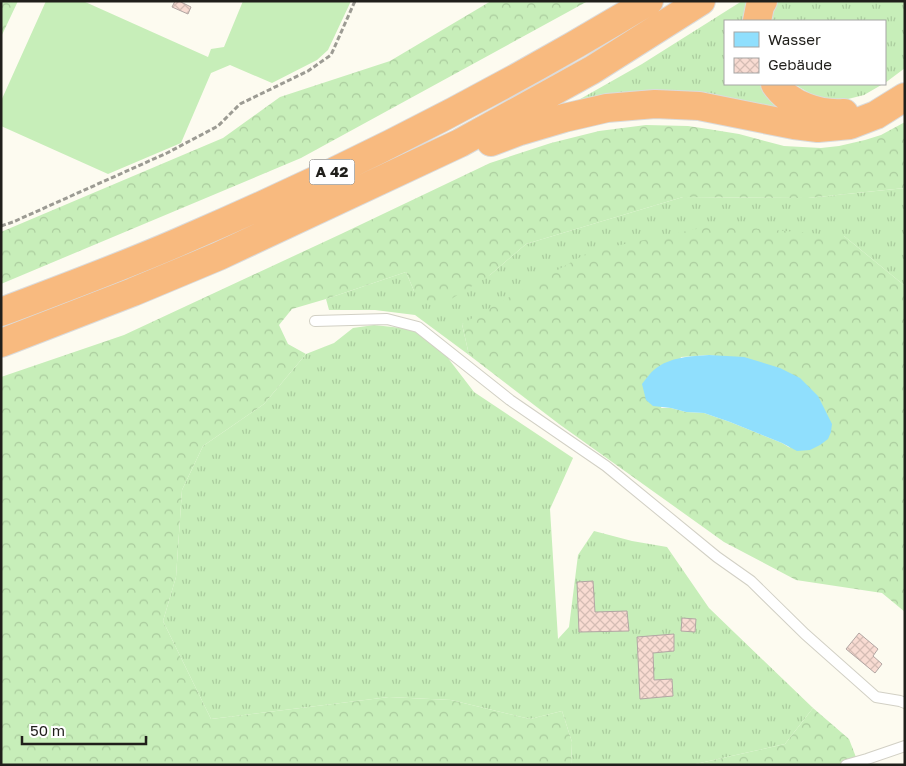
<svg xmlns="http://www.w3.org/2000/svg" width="906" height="766" viewBox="0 0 906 766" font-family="'Golos Text',sans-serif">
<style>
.grass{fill:url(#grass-tufts)}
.forest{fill:url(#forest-crowns);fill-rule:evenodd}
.pitch{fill:#c7eeb9}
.water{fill:#90dffd}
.building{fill:url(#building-cross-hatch);stroke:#b2a6a3}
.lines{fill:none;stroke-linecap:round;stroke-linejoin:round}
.lane-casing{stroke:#d2d0c5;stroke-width:12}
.highway-casing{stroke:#dbdbdb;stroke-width:30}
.path{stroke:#9c9b93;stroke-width:3;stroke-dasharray:5 2.5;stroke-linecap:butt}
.lane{stroke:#fff;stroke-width:10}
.highway{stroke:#f8ba7f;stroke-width:28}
.labels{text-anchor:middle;stroke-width:4;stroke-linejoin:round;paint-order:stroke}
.shield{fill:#fff;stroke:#63625f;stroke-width:1}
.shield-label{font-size:15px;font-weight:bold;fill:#201f1b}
</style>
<defs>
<pattern id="grass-tufts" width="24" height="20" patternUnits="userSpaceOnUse" patternTransform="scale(1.25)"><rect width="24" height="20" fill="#c7eeb9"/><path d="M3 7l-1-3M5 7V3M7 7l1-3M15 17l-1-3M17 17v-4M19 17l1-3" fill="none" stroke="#abcc9e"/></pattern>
<pattern id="forest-crowns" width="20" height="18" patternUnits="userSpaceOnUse" patternTransform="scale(1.25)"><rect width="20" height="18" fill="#c7eeb9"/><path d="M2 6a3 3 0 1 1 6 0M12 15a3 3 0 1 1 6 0" fill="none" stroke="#abcc9e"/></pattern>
<pattern id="building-cross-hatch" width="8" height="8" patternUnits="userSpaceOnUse" patternTransform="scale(1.25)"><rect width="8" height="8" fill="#f8dbd2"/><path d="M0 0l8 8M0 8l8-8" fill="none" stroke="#d4bcb4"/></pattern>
</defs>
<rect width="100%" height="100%" fill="#fdfbf0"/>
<path class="grass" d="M742 1H757L752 21H725V84H767L798 111H559L642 64Z
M778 1H905V68L885 83V21H770Z
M794 84H883L864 95 840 101 816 97Z
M905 188V286L844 236 462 324 469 355 415 315 375 310H329L326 299 406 272 414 291 490 275 526 244 683 197 808 198Z
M374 325 411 329 441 349 474 392 573 458 550 509 558 639 569 627 578 555 594 531 632 541 667 547 709 608 813 708 785 744 691 765H571L572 742 562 711 530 719 451 700 389 697 211 719 163 621 176 577 182 490 203 446 264 404 306 354 334 343 353 328Z"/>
<path class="forest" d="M1 1H18L1 37Z
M491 1H588L301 158 1 284V232L223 138 280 97 390 61Z
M905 122V188L808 198 683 197 526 244 490 275 435 309 414 291 406 272 326 299 292 309 279 325 288 344 306 354 264 404 203 446 182 490 176 577 163 621 211 719 389 697 451 700 530 719 562 711 572 742 571 765H1V377L124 335 341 234 490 163 551 143 599 131 646 125 688 126 708 129 739 134 784 146 821 148 839 146 865 140 881 135Z
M716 225 844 236 905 286V612L882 593 796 580 724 542 559 424 469 355 462 324 591 251ZM709 355 723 357 790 448 782 443 730 422 704 413 686 412 671 408H661L681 357Z
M813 708 849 739 859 765H691L785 744Z"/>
<path class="pitch" d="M46 1H83L208 57 211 49 224 47 243 1H351L328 50 317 60 272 83 230 65 211 73 181 143 108 174 1 126V101Z"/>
<path class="water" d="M709 355 744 357 780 368 800 378 818 396 832 424 831 432 828 439 820 445 810 450 797 451 782 443 730 422 704 413 686 412 671 408 653 406 646 400 642 384C646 379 650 373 655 369 670 357 691 356 709 355Z"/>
<path class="building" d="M175 1H179L191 7 188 14 172 7Z
M593 581 595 612 627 611 629 631 579 632 577 582Z
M682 618 696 619 695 632 681 631Z
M859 633 878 649 873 656 882 664 875 673 846 649Z
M674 634V651L653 653 654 680 672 679 673 696 640 699 637 637Z"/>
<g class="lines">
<defs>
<path id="lane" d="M315 321 387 319 418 327 510 400 606 466 717 557 751 581 805 634 876 697 900 701 905 703
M846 765 867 759 905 746"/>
<path id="highway" d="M757 21 760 6 763 1
M775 84C789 105 820 115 844 113
M491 142 520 131 564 118 607 108 655 104 699 106 794 125 818 128 850 125 876 115 905 97
M1 312C64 288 127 265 188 238 346 170 501 91 649 1
M1 343 133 292 219 256 460 143 592 70 701 1"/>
</defs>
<use href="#lane" class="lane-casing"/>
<use href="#highway" class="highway-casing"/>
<path class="path" d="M1 226 13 222 167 153 218 126 240 104 308 71 331 55 355 1"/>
<use href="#lane" class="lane"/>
<use href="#highway" class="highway"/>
</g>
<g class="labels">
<rect class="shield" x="309.5" y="159.5" width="45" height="25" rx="4"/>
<g class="shield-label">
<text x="332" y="177">A 42</text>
</g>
</g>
<rect width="906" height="766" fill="none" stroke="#201f1b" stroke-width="5"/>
<rect x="724" y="20" width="162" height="65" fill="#ffffff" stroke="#a6a5a4"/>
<rect x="734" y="32" width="25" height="15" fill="#90dffd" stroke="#a6a5a4"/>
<text x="768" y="45" font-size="15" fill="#201f1b">Wasser</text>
<rect x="734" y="58" width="25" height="15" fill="url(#building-cross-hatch)" stroke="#a6a5a4"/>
<text x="768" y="70" font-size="15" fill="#201f1b">Gebäude</text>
<path d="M22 736v8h124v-8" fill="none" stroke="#201f1b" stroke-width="2.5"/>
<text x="30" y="736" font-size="15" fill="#201f1b" stroke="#ffffff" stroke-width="4" paint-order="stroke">50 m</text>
</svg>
